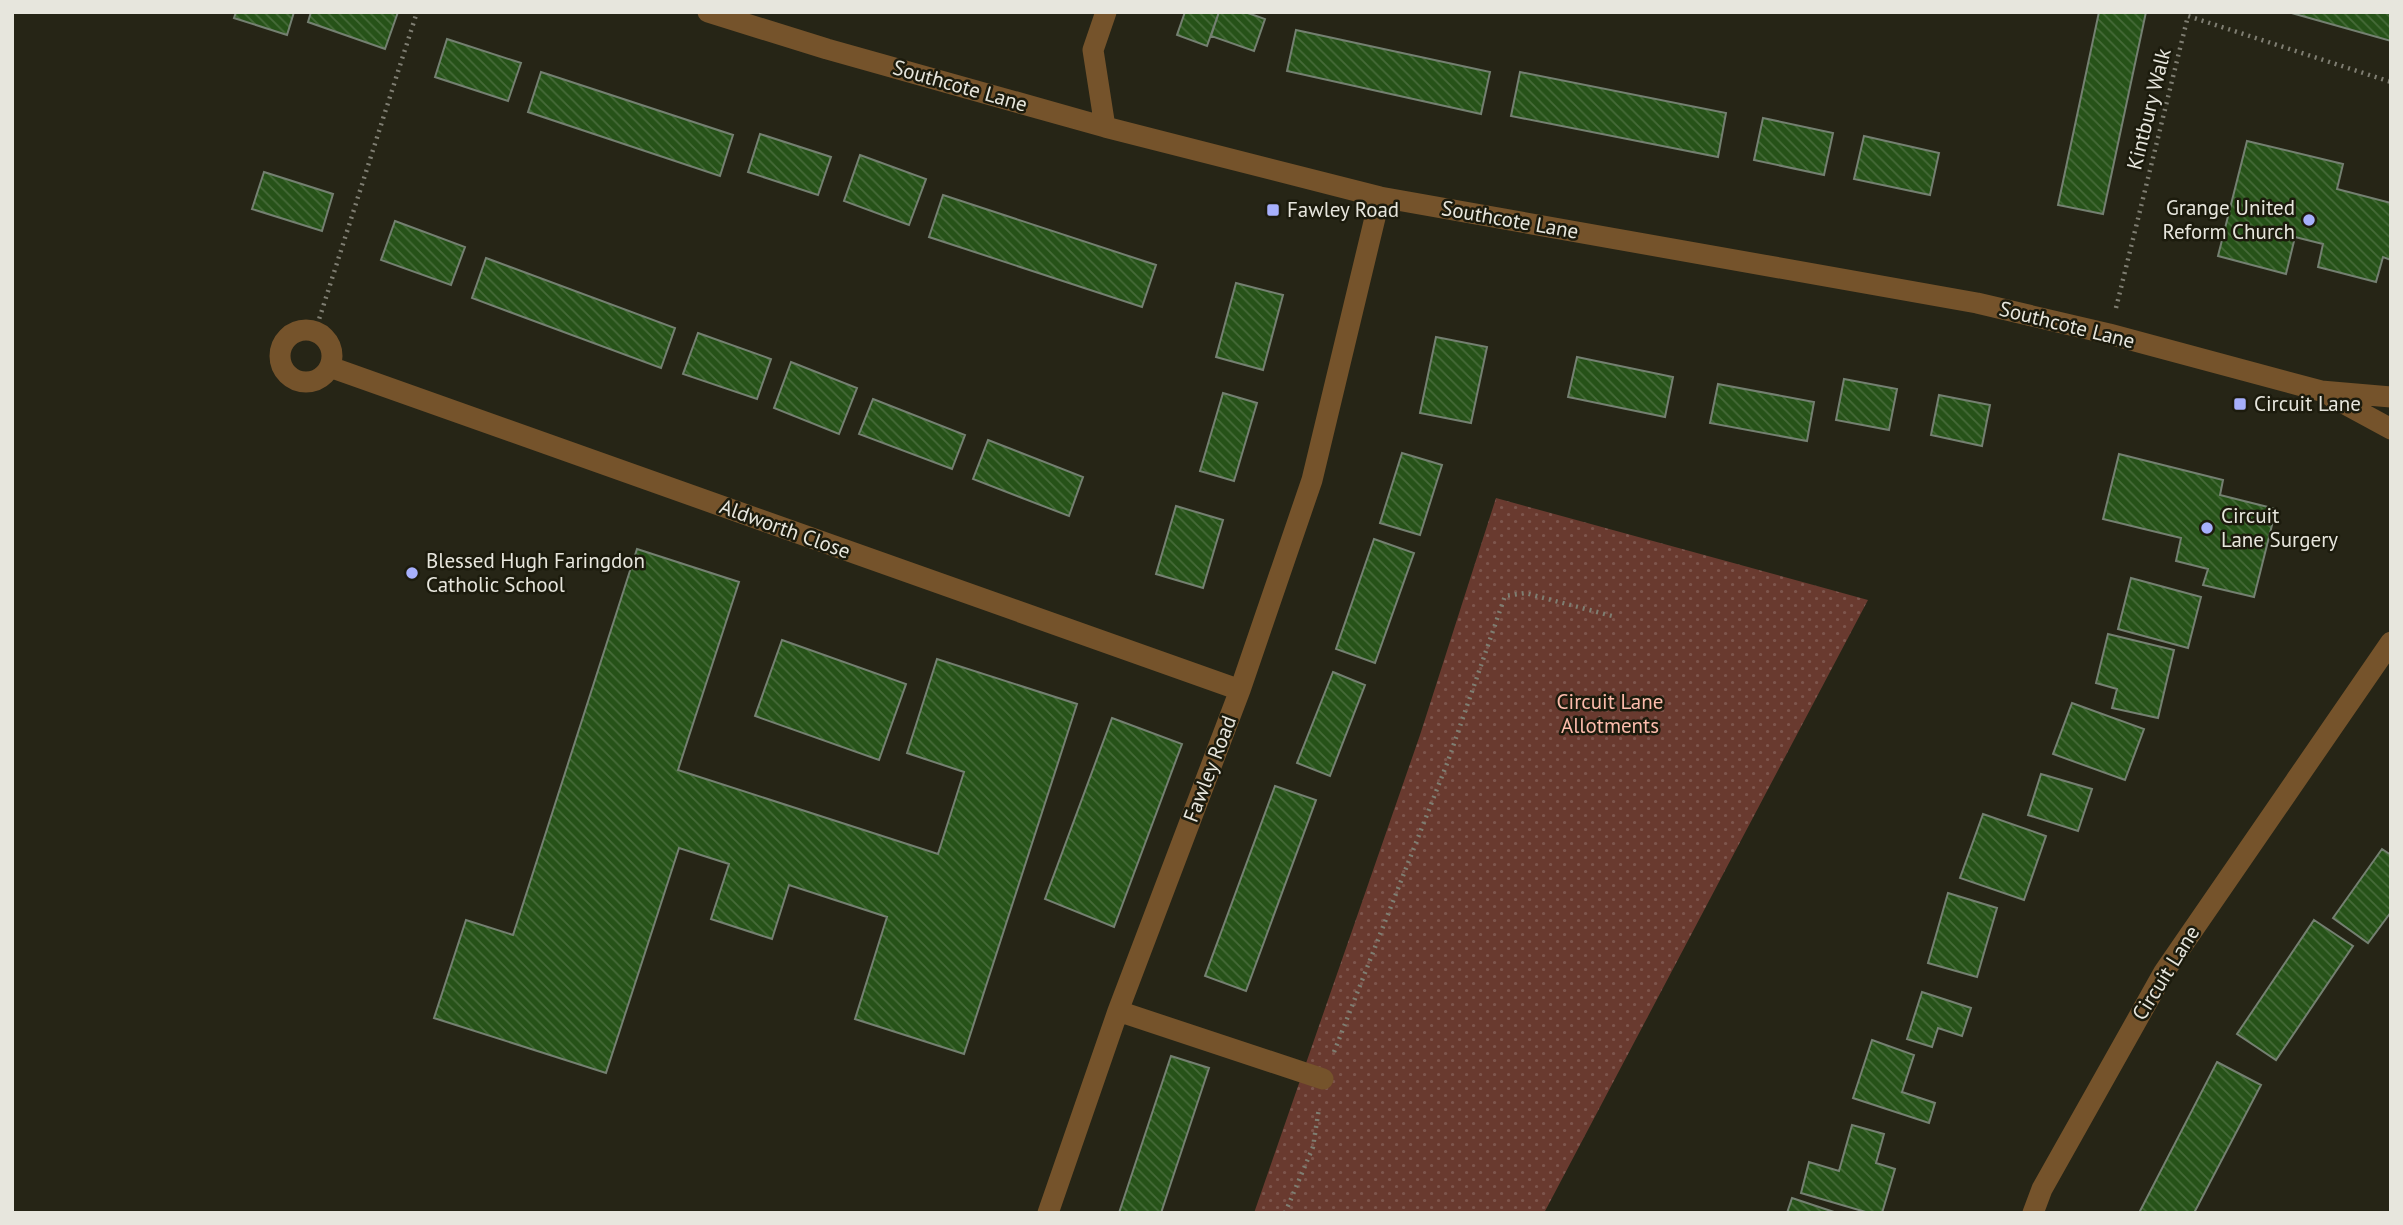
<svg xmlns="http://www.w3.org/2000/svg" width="2403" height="1225" viewBox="0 0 2403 1225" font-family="'PT Sans',sans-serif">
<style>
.garden{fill:url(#garden-dots)}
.building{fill:url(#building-back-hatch);stroke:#748071;stroke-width:2}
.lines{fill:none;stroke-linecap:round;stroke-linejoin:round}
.path{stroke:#7f7e72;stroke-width:4.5;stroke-dasharray:2 5;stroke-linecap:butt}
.minor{stroke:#75532b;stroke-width:21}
.poi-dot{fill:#a7b0fc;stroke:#1c1b0d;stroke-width:2.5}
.labels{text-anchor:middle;stroke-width:5;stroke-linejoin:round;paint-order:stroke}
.street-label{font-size:21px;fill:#e7e6dd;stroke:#1c1b0d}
.poi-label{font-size:21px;fill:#e7e6dd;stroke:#1c1b0d;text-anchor:start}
.park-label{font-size:21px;fill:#fcbcac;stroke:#1c1b0d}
</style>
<defs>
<pattern id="garden-dots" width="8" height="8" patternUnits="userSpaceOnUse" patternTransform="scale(1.75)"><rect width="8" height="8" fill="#693a2f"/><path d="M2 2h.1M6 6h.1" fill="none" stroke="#7e564d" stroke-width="1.8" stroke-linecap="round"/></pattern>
<pattern id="building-back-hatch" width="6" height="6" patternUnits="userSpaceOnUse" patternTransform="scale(1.75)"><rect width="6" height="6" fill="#265218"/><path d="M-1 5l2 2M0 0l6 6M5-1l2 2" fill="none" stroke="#466b39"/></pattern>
</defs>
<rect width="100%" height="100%" fill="#262516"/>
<path class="garden" d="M1496 498 1868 600 1544 1213H1254L1420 735Z"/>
<path class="building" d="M236 12H294L287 35 234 18Z
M311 12H398L385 49 308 22Z
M1185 12H1219L1207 46 1177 35Z
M1219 12H1245L1265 19 1254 51 1211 36Z
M2099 12H2146L2103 214 2058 205Z
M2288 12H2391V41Z
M1296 30 1490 72 1481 114 1287 71Z
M447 39 521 63 508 101 435 77Z
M541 72 733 135 720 176 528 112Z
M1520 72 1726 113 1718 157 1511 116Z
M1763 118 1833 133 1824 175 1754 160Z
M760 134 831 157 818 195 748 172Z
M1864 136 1939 153 1930 195 1854 179Z
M2247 141 2343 164 2337 189 2391 203V260L2383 257 2376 282 2318 267 2323 244 2295 237 2286 274 2218 256Z
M860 155 926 179 909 225 844 201Z
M264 172 333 194 322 231 252 209Z
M943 195 1156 265 1142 307 929 237Z
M395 221 465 247 451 285 381 260Z
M486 258 675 328 661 368 472 298Z
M1236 283 1283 295 1263 370 1216 357Z
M698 333 771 359 757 399 683 374Z
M1436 337 1487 347 1471 423 1420 413Z
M1577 357 1673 377 1665 417 1568 397Z
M791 362 857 388 839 434 774 408Z
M1844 379 1897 389 1889 430 1836 420Z
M1718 384 1814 402 1807 441 1710 423Z
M1223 393 1257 403 1234 481 1200 471Z
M1939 395 1990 405 1982 446 1931 435Z
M873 399 965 435 952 469 859 434Z
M988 440 1083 477 1069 516 973 479Z
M1402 453 1442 465 1420 535 1380 523Z
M2119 454 2223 480 2220 495 2276 509 2254 597 2203 585 2208 569 2176 561 2181 538 2103 519Z
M1176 506 1223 520 1203 588 1156 574Z
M1374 539 1414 553 1375 663 1336 649Z
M637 549 739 582 678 770 938 854 964 772 907 753 937 659 1077 704 964 1054 855 1019 887 917 789 885 772 939 711 919 729 864 679 848 606 1073 434 1018 466 920 513 935Z
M2131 578 2201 597 2188 648 2118 629Z
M2108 634 2174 650 2158 718 2112 708 2117 689 2096 683Z
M782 640 906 684 879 760 755 716Z
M1333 672 1365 685 1330 776 1297 763Z
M2072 703 2144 729 2125 780 2053 754Z
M1112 718 1182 744 1114 927 1045 899Z
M2041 774 2092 789 2078 831 2028 815Z
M1275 786 1316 800 1246 991 1205 976Z
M1983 814 2046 836 2024 900 1960 878Z
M2382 849 2391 855V912L2368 943 2333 918Z
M1948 893 1997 908 1977 977 1928 963Z
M2314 920 2353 946 2276 1060 2237 1034Z
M1922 992 1971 1008 1962 1036 1938 1028 1932 1047 1907 1039Z
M1872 1040 1914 1055 1902 1092 1935 1103 1929 1123 1853 1098Z
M1171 1056 1209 1068 1161 1213H1119Z
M2217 1062 2261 1085 2194 1213H2139Z
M1852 1125 1884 1134 1876 1163 1895 1169 1882 1213H1869L1801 1193 1809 1162 1839 1171Z
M1792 1198 1837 1213H1787Z"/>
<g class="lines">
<path class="path" d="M2116 308 2188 16 2391 82
M315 332 417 12
M1334 1052 1448 761 1505 596 1525 593 1616 617
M1285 1213 1313 1147 1319 1108"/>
<path class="minor" d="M708 12 827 49 1105 127 1380 197 1977 303 2109 334 2321 391 2391 397
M1105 127 1093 50 1106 12
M280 356a26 26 0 1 1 52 0a26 26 0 1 1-52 0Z
M330 367 1240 690
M2332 397 2391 429
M1118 1011 1323 1079
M1048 1213 1118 1011 1240 690 1312 480 1380 197
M2033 1213 2042 1189 2164 972 2391 642"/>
</g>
<g class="poi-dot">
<rect x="1266" y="203" width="14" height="14" rx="3.5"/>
<circle cx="2309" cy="220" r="7"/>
<rect x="2233" y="397" width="14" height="14" rx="3.5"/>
<circle cx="2207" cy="528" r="7"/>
<circle cx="412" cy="573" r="7"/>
</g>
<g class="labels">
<g class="street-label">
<text transform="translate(960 86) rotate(16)" y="7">Southcote Lane</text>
<text transform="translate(2149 109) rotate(-76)" y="7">Kintbury Walk</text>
<text transform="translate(1510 220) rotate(10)" y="7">Southcote Lane</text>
<text transform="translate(2067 325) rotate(14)" y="7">Southcote Lane</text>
<text transform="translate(785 529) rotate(20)" y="7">Aldworth Close</text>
<text transform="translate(1210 769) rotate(-69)" y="7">Fawley Road</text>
<text transform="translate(2166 973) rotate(-58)" y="7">Circuit Lane</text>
</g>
<g class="poi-label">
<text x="2295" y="215" text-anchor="end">Grange United<tspan x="2295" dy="24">Reform Church</tspan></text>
<text x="1287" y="217">Fawley Road</text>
<text x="2254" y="411">Circuit Lane</text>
<text x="2221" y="523">Circuit<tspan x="2221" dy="24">Lane Surgery</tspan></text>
<text x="426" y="568">Blessed Hugh Faringdon<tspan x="426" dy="24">Catholic School</tspan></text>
</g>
<g class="park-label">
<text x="1610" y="709">Circuit Lane<tspan x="1610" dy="24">Allotments</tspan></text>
</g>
</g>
<rect width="2403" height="1225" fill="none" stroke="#e7e6dd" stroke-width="28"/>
</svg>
